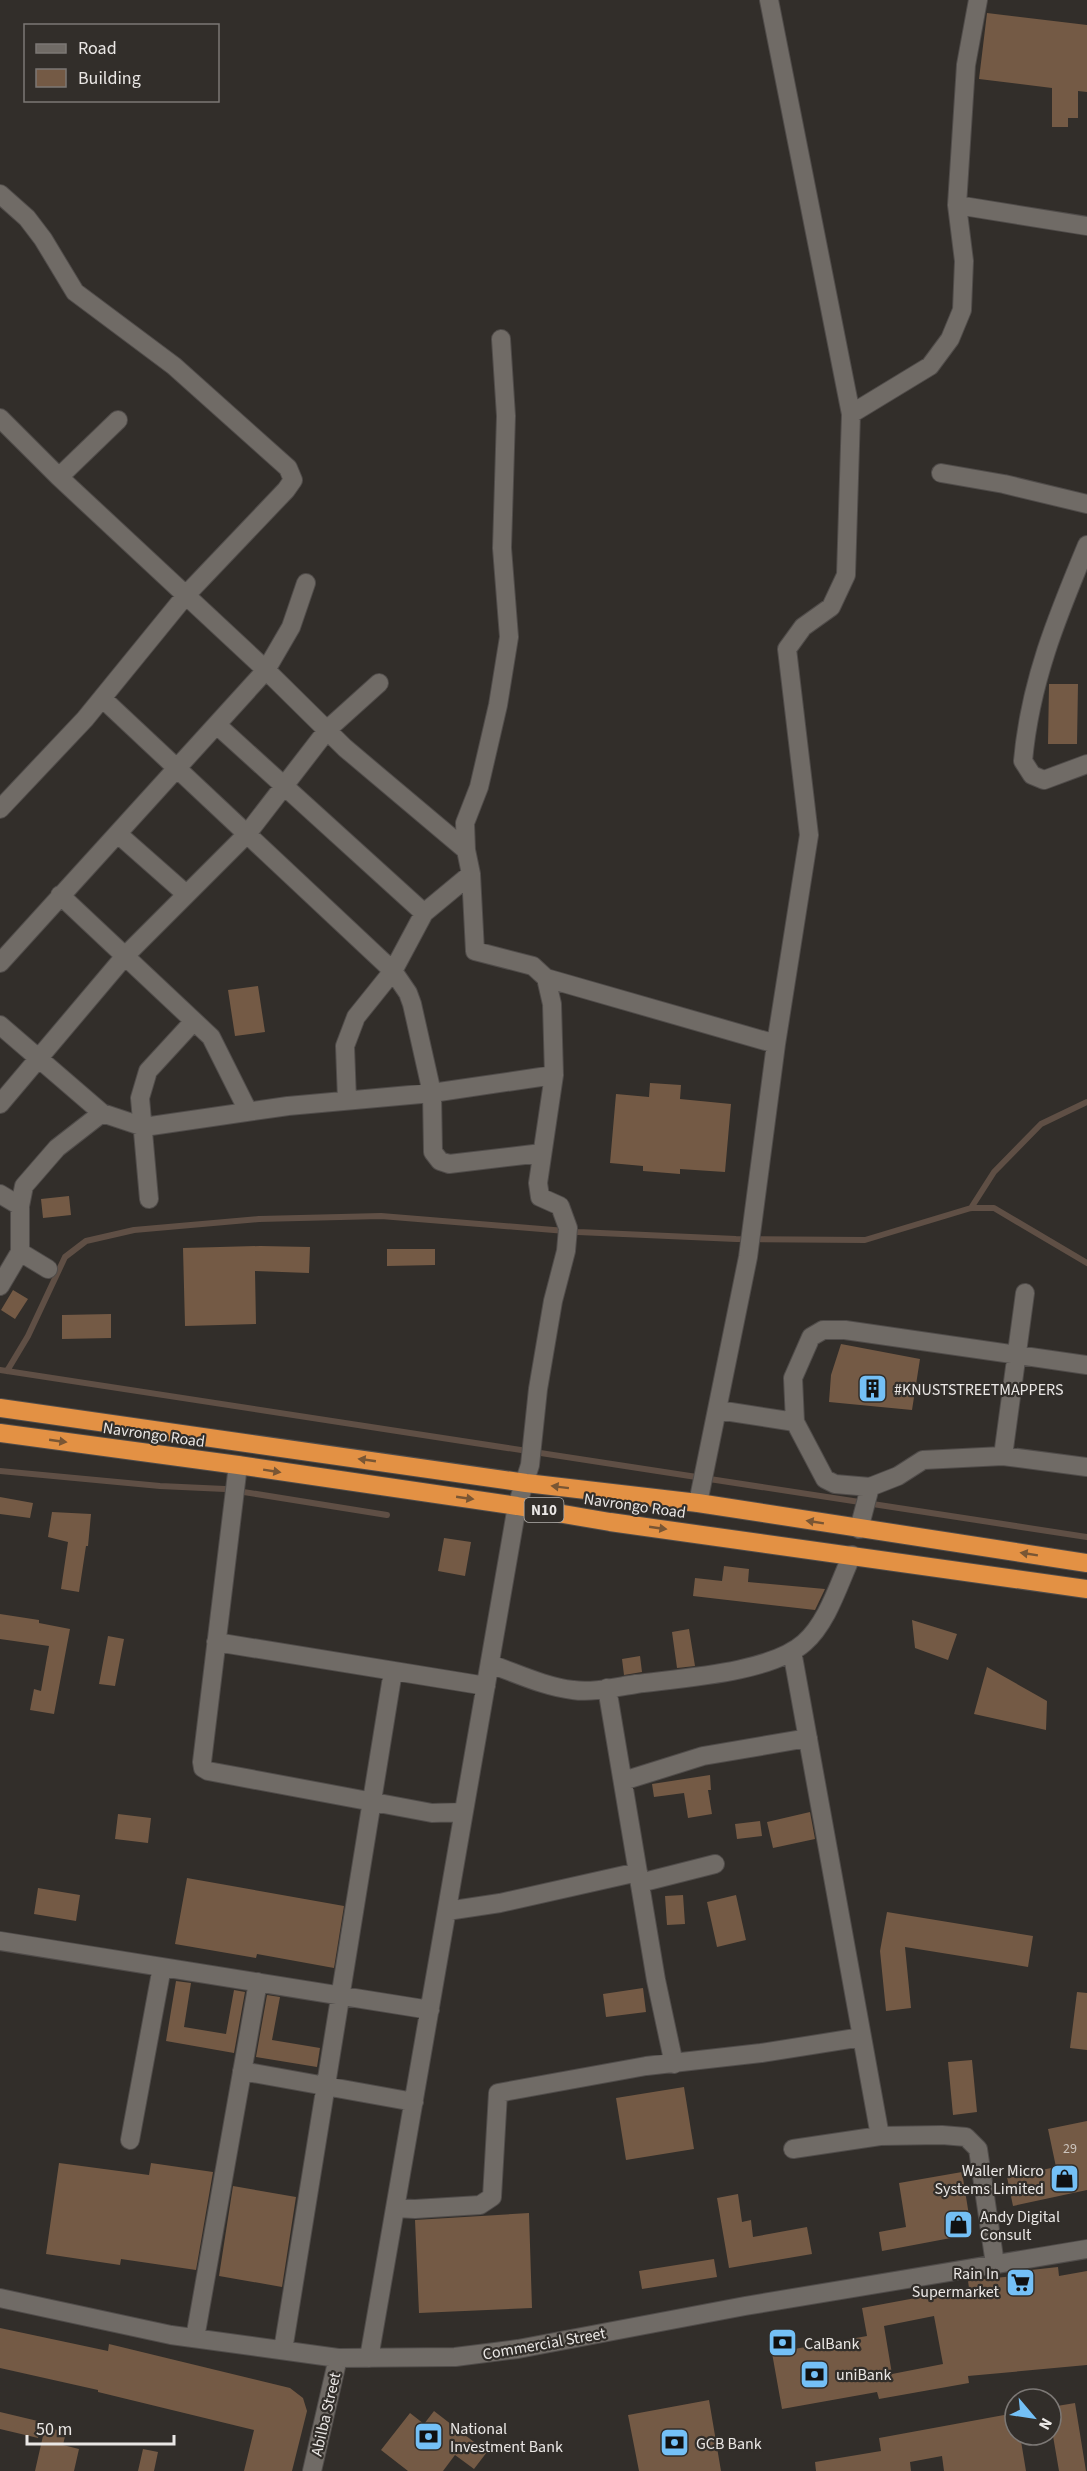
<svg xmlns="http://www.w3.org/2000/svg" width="1087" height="2471" viewBox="0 0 1087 2471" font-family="'Source Sans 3',sans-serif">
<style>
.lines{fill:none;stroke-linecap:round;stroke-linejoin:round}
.stream{stroke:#5f4f45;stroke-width:6}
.building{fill:#745a45;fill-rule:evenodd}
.minor-casing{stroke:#504c4a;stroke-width:20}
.highway-casing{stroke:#504c4a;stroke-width:20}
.minor{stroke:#706b66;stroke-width:18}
.highway{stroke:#e39144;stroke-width:18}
.oneway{fill:#795634}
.labels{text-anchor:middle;stroke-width:4.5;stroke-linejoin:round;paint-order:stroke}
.number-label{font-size:14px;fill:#ccc4bd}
.shield{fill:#322e2a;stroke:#b3b0ad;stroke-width:1.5}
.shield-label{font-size:15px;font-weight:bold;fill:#eae7e5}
.poi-label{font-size:16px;fill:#eae7e5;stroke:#322e2a;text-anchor:start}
.street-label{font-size:16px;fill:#eae7e5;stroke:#322e2a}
</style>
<rect width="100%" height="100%" fill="#322e2a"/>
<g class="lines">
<path class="stream" d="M971 1208 994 1172 1041 1124 1087 1102
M0 1370 1087 1537
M7 1371 28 1336 65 1257 86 1241 134 1230 259 1219 381 1216 578 1232 736 1239 865 1240 971 1208H994L1087 1263
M0 1471 160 1486 225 1489 387 1515"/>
</g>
<path class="building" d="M987 13 1087 25V92L1078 91V118H1068V127H1052V88L979 79Z
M1049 684H1078L1077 744H1048Z
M258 986 265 1032 235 1036 228 990Z
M650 1083 681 1085 680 1099 731 1104 725 1172 680 1169V1174L643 1171V1166L610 1163 616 1094 649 1097Z
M69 1196 71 1215 43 1218 41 1199Z
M260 1246 310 1247 309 1273 255 1271 256 1324 185 1326 183 1248Z
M387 1249H435V1265L387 1266Z
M13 1290 28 1299 15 1319 1 1310Z
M111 1314V1338L62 1339V1315Z
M841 1344 920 1359 912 1410 829 1402 831 1375Z
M0 1497 33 1503 30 1518 0 1514Z
M52 1512 91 1514 88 1546H86L79 1592 61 1589 68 1542 48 1537Z
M444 1538 471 1542 465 1576 438 1571Z
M724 1566 749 1569 748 1582 825 1589 815 1610 693 1596 695 1578 722 1581Z
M0 1614 39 1620V1623L70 1629 54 1714 30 1710 34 1689 41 1691 49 1646 0 1639Z
M912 1620 957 1634 948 1660 915 1648Z
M689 1629 695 1666 677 1668 672 1632Z
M108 1636 124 1639 115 1686 99 1684Z
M640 1656 642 1672 624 1675 622 1659Z
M987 1667 1047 1701 1046 1730 974 1714Z
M710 1775 711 1790H708L712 1814 688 1818 684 1793 654 1797 652 1784Z
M810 1812 815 1839 773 1848 767 1822Z
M118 1814 151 1818 148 1843 115 1839Z
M760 1821 762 1836 737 1839 735 1824Z
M187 1878 344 1906 334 1968 257 1954 256 1958 175 1944Z
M38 1888 80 1895 76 1921 34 1914Z
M683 1895 685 1924 667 1925 665 1896Z
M736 1895 746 1940 717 1947 707 1902Z
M887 1912 1033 1936 1028 1967 905 1947 911 2008 886 2011 880 1951Z
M176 1981 191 1983 184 2027 226 2034 234 1990 245 1992 234 2053 166 2041Z
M643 1988 646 2012 606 2017 603 1994Z
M1077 1992 1087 1993V2050L1070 2048Z
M267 1995 280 1997 272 2040 320 2048 317 2067 256 2057Z
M972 2060 977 2112 953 2115 948 2062Z
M684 2087 694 2149 626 2160 616 2098Z
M1087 2121V2190L1013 2206 1007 2177 1056 2167 1048 2129Z
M59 2163 149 2175 151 2163 213 2172 196 2270 121 2259 120 2265 46 2254Z
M962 2172 972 2234 882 2251 879 2232 906 2227 899 2183Z
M233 2186 296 2197 282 2287 219 2276Z
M738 2194 742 2222 751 2220 753 2237 807 2227 812 2254 729 2268 717 2198Z
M529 2213 532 2308 419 2313 415 2220Z
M714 2259 717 2277 642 2289 639 2271Z
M1058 2267 1059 2276 1087 2271V2365L968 2376 969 2383 879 2399 877 2392 782 2409 772 2353 867 2336 862 2308 969 2288 968 2281 1032 2274 1031 2270ZM934 2316 943 2364 892 2374 884 2326Z
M0 2328 108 2351 109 2344 290 2388 303 2398 307 2411 292 2471H244L254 2430 98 2392V2390L0 2368Z
M709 2400 721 2471H639L628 2415Z
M1075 2403 1086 2471H1059L1053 2436H1051V2407Z
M434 2411 487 2452 474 2469 455 2455 443 2471H408L381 2450 410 2413 424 2424Z
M0 2412 42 2422 38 2438 0 2429Z
M1015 2413V2435H1020L1026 2471H944L942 2456 910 2462 911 2471H816L815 2462 881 2451 879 2438Z
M45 2427 66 2432 63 2445 79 2449 74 2471H35Z
M143 2449 158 2452 154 2471H138Z"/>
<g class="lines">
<defs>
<path id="minor" d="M0 194 27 218 43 239 75 292 174 366 288 468 293 480 286 490 186 595 85 719 0 809
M957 205 1087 226
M851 414 930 366 950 339 962 310 964 261 957 205 966 65 978 0
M0 418 59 477 266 670 345 748 466 850
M941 473 1004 484 1087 504
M59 477 118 420
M1087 545C1057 617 1030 682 1023 761L1032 775 1044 780 1087 764
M102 698 393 971 408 993 412 1004 432 1093 433 1152 440 1161 449 1164 542 1153
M217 725 424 913 471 874
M118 834 186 894
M60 895 211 1037 248 1111
M0 963 266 670 291 627 306 583
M546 978 776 1044
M0 1025 102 1113 144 1127 288 1106 432 1093 554 1075
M347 1100 345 1046 356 1017 393 971 424 913
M0 1104 125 956 247 834 328 729 379 683
M0 1194 20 1206
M149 1199 140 1098 148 1071 194 1021
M20 1252 48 1269
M0 1286 20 1252V1206L24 1186 57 1148 102 1113
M718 1410 795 1422
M1003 1456 1025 1293
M238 1465 202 1762 203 1768 208 1771 432 1813 464 1812
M870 1487 835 1484 825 1479 795 1422 793 1378 811 1337 823 1330H845L1087 1365
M698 1503 748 1257 776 1044 809 835 787 649 803 627 831 607 846 575 851 414 769 0
M859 1529 870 1487 898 1476 923 1460 1003 1456 1087 1467
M216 1642 486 1686
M792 1651 880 2136
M490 1664C516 1673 545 1687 573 1690 593 1693 616 1687 636 1684 681 1678 770 1673 804 1643 828 1622 839 1583 852 1555
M607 1688 656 1980 674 2064
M623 1781 703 1756 808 1738
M640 1883 715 1864
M447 1911 500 1903 638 1872
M0 1941 430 2010
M242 2071 414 2102
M130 2140 162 1967
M793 2149 880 2136 942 2135 966 2137 978 2149 995 2264
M395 2208 415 2209 480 2205 492 2197 498 2093 646 2066 761 2053 862 2037
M0 2298 171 2335 338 2358 455 2357 518 2349 745 2306 1087 2249
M195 2338 258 1982
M283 2350 393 1671
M369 2358 517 1506 530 1465 538 1389 553 1301 566 1251 568 1228 560 1206 540 1197 538 1183 554 1075 552 1004 546 978 533 966 475 951 471 874 466 850 465 823 479 787 498 705 509 637 502 548 506 416 501 339
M312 2471 338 2358"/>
<path id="highway" d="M0 1408 526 1483 698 1503 1087 1563
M0 1433 238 1465 517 1506 610 1522 1087 1589"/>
</defs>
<use href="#minor" class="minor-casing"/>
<use href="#highway" class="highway-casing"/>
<use href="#minor" class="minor"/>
<use href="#highway" class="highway"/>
</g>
<defs><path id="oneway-solid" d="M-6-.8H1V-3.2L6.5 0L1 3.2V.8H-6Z" transform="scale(1.5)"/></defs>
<g class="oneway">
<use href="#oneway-solid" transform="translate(58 1441) rotate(8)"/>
<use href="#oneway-solid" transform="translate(367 1460) rotate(-172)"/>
<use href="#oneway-solid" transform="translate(272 1471) rotate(9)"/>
<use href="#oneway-solid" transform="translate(560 1487) rotate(-173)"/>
<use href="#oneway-solid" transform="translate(465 1498) rotate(8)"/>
<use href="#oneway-solid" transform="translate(815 1522) rotate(-171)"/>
<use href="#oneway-solid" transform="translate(658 1528) rotate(8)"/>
<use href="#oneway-solid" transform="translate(1029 1554) rotate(-171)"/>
</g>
<defs>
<symbol id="building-square" viewBox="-11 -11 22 22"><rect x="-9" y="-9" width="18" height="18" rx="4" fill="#74c0f6" stroke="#322e2a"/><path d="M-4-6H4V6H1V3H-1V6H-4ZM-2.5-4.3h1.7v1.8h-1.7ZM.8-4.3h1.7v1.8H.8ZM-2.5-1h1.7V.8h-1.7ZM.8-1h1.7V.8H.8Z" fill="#111"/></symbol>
<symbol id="shop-square" viewBox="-11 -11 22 22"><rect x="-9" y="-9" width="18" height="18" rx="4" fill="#74c0f6" stroke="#322e2a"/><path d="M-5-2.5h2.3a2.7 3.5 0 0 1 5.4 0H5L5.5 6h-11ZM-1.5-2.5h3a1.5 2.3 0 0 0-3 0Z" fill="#111"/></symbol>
<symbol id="supermarket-square" viewBox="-11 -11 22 22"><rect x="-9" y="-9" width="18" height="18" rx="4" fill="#74c0f6" stroke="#322e2a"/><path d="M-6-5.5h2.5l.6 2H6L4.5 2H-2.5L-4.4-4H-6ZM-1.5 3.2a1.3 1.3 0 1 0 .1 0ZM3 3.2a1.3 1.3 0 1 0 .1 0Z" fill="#111"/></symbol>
<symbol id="bank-square" viewBox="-11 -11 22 22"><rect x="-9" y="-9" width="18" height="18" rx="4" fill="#74c0f6" stroke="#322e2a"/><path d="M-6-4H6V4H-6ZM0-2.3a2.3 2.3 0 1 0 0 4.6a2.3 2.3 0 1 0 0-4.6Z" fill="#111"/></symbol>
</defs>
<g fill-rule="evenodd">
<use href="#building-square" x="856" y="1372" width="33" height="33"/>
<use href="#shop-square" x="1048" y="2162" width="33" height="33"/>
<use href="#shop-square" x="942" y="2208" width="33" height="33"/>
<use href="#supermarket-square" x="1004" y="2266" width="33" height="33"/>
<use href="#bank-square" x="766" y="2326" width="33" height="33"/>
<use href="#bank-square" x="798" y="2358" width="33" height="33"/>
<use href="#bank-square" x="412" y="2420" width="33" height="33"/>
<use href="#bank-square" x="658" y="2426" width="33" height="33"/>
</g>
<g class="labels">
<g class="number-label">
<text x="1070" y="2153">29</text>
</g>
<rect class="shield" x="524.5" y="1498" width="39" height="24" rx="4.5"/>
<g class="shield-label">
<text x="544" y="1515">N10</text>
</g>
<g class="poi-label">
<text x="894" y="1395">#KNUSTSTREETMAPPERS</text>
<text x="1044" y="2176" text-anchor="end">Waller Micro<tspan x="1044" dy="18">Systems Limited</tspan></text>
<text x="980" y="2222">Andy Digital<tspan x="980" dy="18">Consult</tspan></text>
<text x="999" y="2279" text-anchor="end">Rain In<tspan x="999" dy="18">Supermarket</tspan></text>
<text x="804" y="2349">CalBank</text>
<text x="836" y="2380">uniBank</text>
<text x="450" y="2434">National<tspan x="450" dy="18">Investment Bank</tspan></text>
<text x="696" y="2449">GCB Bank</text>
</g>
<g class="street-label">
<text transform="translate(154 1434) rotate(8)" y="6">Navrongo Road</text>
<text transform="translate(635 1505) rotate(8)" y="6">Navrongo Road</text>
<text transform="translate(544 2343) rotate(-10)" y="6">Commercial Street</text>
<text transform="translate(325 2414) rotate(-77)" y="6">Abilba Street</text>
</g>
</g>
<rect x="24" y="24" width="195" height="78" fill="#322e2a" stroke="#7c7875" stroke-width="1.5"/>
<rect x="36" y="44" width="30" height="9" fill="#706b66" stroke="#7c7875" stroke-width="1.5"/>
<text x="78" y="54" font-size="18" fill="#eae7e5">Road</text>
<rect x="36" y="69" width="30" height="18" fill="#745a45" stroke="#7c7875" stroke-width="1.5"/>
<text x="78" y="84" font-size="18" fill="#eae7e5">Building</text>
<g transform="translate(1033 2417) rotate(119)"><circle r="28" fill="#322e2a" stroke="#7c7875" stroke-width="1.5"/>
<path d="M0-4.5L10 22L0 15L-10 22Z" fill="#74c0f6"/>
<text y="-9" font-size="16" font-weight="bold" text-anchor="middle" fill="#eae7e5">N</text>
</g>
<path d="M27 2435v9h147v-9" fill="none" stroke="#eae7e5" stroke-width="3"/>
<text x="36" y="2435" font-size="18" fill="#eae7e5" stroke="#322e2a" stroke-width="4.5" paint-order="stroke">50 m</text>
</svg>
